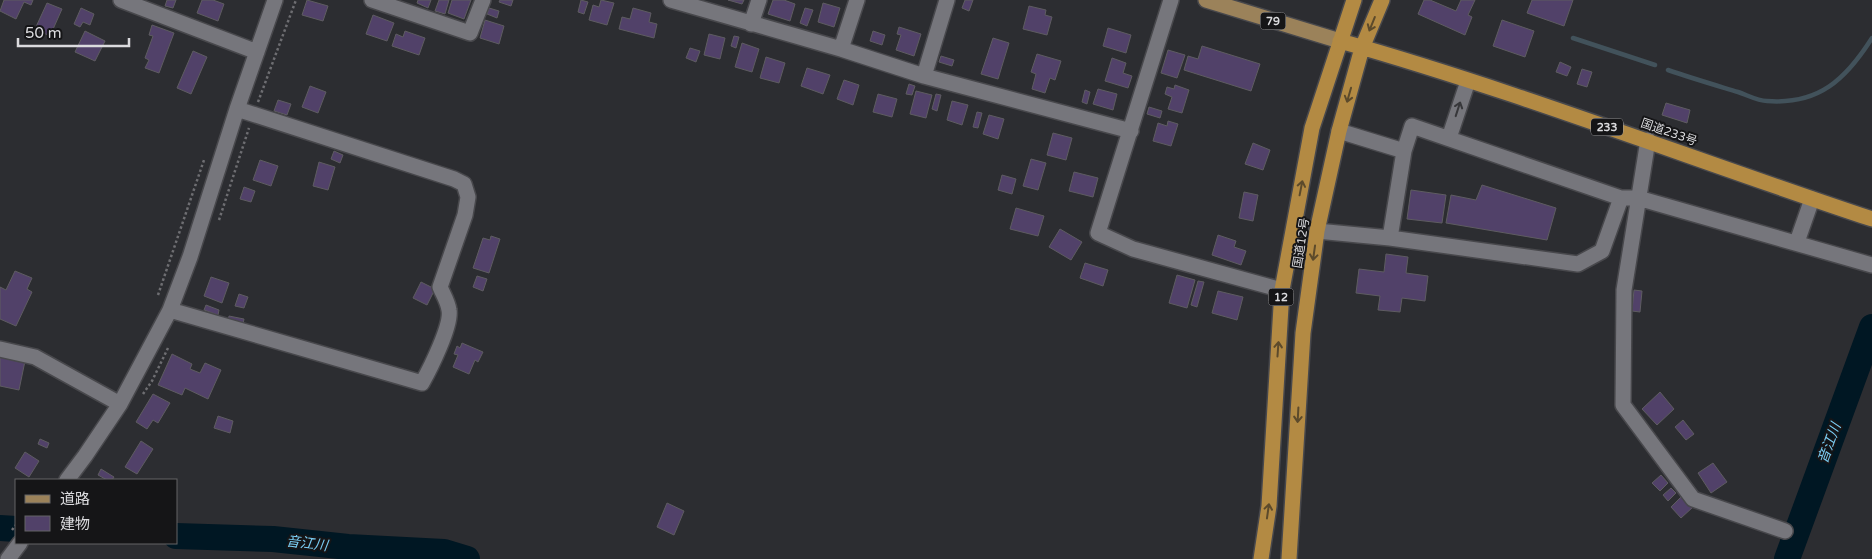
<svg xmlns="http://www.w3.org/2000/svg" width="1872" height="559" viewBox="0 0 1872 559" font-family="'Varela Round','Noto Sans JP',sans-serif">
<style>
.lines{fill:none;stroke-linecap:round;stroke-linejoin:round}
.stream{stroke:#42525b;stroke-width:4.5}
.river{stroke:#001723;stroke-width:26}
.building{fill:#514169;stroke:#5e5c61}
.minor-casing{stroke:#48484c;stroke-width:18}
.major-casing{stroke:#48484c;stroke-width:18}
.highway-casing{stroke:#48484c;stroke-width:18}
.path{stroke:#6e6e72;stroke-width:2.5;stroke-dasharray:2.5 2.5;stroke-linecap:butt}
.minor{stroke:#76767c;stroke-width:15}
.major{stroke:#9b825a;stroke-width:15}
.highway{stroke:#b38a43;stroke-width:15}
.oneway{stroke:#5c4a2b}
.oneway2{stroke:#37373a}
.labels{text-anchor:middle;stroke-width:4;stroke-linejoin:round;paint-order:stroke}
.shield{fill:#151517;stroke:#a0a0a2;stroke-width:1}
.shield-label{font-size:11px;font-weight:bold;fill:#dbdbde}
.street-label{font-size:12px;fill:#dbdbde;stroke:#151517}
.water-label{font-size:14px;font-style:italic;fill:#7acef5;stroke:#151517}
</style>
<rect width="100%" height="100%" fill="#2c2d31"/>
<g class="lines">
<path class="stream" d="M1573 38 1655 65
M1668 70C1691 78 1715 85 1738 92 1747 95 1758 101 1767 101 1819 105 1846 79 1872 38"/>
<path class="river" d="M0 528 16 529
M176 536 273 539 348 547 444 552 467 559
M1787 559 1872 327"/>
</g>
<path class="building" d="M4 0H33L31 5 24 2 16 19 0 11Z
M167 0H176L173 8 165 6Z
M202 0H213L224 4 218 21 197 13Z
M307 0 328 6 323 21 302 15Z
M418 0H431L428 8 417 3Z
M439 0H449L445 14 435 11Z
M452 0H471L464 19 448 13Z
M500 0H513L511 6 499 2Z
M581 0 588 2 584 14 578 12Z
M601 0 614 3 607 25 589 20 593 5 599 7Z
M728 0H744L742 4Z
M773 0H784L795 4 790 21 768 14Z
M965 0H973L969 11 962 8Z
M1424 0H1430L1456 11 1461 0H1475L1468 15 1472 17 1465 35 1418 14Z
M1532 0H1573L1564 26 1527 13Z
M47 3 62 9 50 36 35 29Z
M823 3 840 8 834 27 818 22Z
M1029 6 1046 10 1045 15 1052 17 1047 35 1023 29Z
M81 8 94 14 90 25 83 22 80 27 74 24Z
M489 8 499 11 497 18 487 14Z
M633 8 651 13 649 22 657 24 654 38 619 29 622 17 630 19Z
M805 8 813 10 807 26 800 23Z
M373 15 394 23 387 41 366 34Z
M485 20 504 26 499 44 480 38Z
M1502 20 1534 31 1525 57 1493 46Z
M152 25 174 33 159 73 145 68 149 60 145 58 153 36 149 35Z
M899 27 921 34 914 56 896 50 901 35 897 34Z
M1108 28 1131 35 1126 53 1103 46Z
M85 31 105 41 95 61 75 52Z
M405 31 425 38 419 55 392 46 396 34 403 37Z
M873 31 885 35 882 45 870 41Z
M709 34 725 38 720 59 704 55Z
M734 36 739 37 736 48 731 46Z
M993 38 1009 43 998 79 981 74Z
M742 43 759 49 752 72 735 67Z
M1202 46 1260 64 1251 91 1184 70 1188 56 1198 59Z
M690 48 700 51 696 62 686 58Z
M1168 50 1185 55 1177 78 1161 73Z
M193 51 207 57 191 94 177 88Z
M1037 54 1061 61 1055 80 1050 78 1045 93 1032 89 1036 74 1031 72Z
M941 56 954 60 952 66 939 62Z
M766 57 785 63 779 83 760 78Z
M1112 58 1126 63 1123 73 1132 76 1128 88 1105 81Z
M1560 62 1571 67 1567 76 1556 72Z
M807 68 830 75 823 94 801 86Z
M1582 69 1592 72 1587 87 1577 84Z
M844 80 859 85 853 105 837 99Z
M909 84 915 86 912 95 906 94Z
M1175 85 1189 90 1182 113 1168 109 1172 97 1165 94 1167 87 1174 89Z
M310 86 326 92 318 113 302 107Z
M1098 89 1117 94 1113 110 1093 104Z
M1085 90 1090 92 1087 104 1082 102Z
M916 91 932 95 926 118 910 114Z
M878 94 897 99 892 117 873 112Z
M936 94 941 95 937 111 932 109Z
M278 100 291 104 287 115 274 111Z
M952 101 968 105 962 125 947 120Z
M1666 103 1690 110 1687 123 1662 115Z
M1149 107 1162 111 1160 118 1147 114Z
M977 112 982 113 978 128 973 127Z
M989 115 1004 119 998 139 983 134Z
M1168 121 1178 124 1171 146 1153 141 1158 123 1167 126Z
M1053 133 1072 138 1066 160 1047 155Z
M1253 143 1270 150 1263 170 1245 164Z
M334 151 343 155 340 163 331 159Z
M1031 159 1046 163 1038 190 1023 186Z
M260 160 278 166 271 186 253 180Z
M319 162 335 167 328 190 313 186Z
M1074 172 1098 178 1093 197 1069 191Z
M1002 175 1016 179 1012 194 998 190Z
M1482 185 1556 208 1547 240 1446 223 1451 195 1476 200Z
M244 187 255 191 251 202 240 199Z
M1411 190 1446 195 1442 223 1407 219Z
M1244 192 1258 195 1253 221 1239 218Z
M1016 208 1044 216 1038 236 1010 229Z
M1060 229 1082 242 1071 260 1049 247Z
M1218 235 1236 241 1234 247 1246 251 1241 265 1212 255Z
M491 236 500 239 489 273 473 268 483 238 490 240Z
M1386 254 1408 257 1406 273 1428 276 1425 301 1402 298 1400 312 1378 310 1380 296 1356 293 1359 269 1384 272Z
M1085 263 1108 270 1103 286 1080 278Z
M15 271 32 278 27 289 32 292 16 326 0 319V287L6 290Z
M1177 275 1195 280 1187 308 1169 303Z
M477 276 487 279 483 291 473 287Z
M211 277 229 283 222 303 204 296Z
M1198 281 1204 282 1197 307 1191 305Z
M421 282 435 289 427 305 413 298Z
M1634 290 1642 291 1640 312 1632 311Z
M1218 291 1243 297 1237 320 1212 313Z
M239 294 248 297 244 308 235 306Z
M206 305 219 310 218 315 204 310Z
M229 316 244 319 243 324 228 321Z
M462 343 483 352 478 362 475 360 469 374 453 367 458 355 454 354 457 346 460 348Z
M172 354 192 364 190 369 200 373 205 363 221 370 208 399 185 388 182 395 158 385Z
M0 356 25 361 19 390 0 386Z
M1660 392 1674 409 1657 425 1642 409Z
M153 394 170 403 158 423 153 420 147 429 136 422Z
M218 416 233 421 230 433 214 428Z
M1683 420 1694 434 1686 440 1675 427Z
M40 439 49 443 47 448 38 444Z
M141 441 153 449 137 474 125 467Z
M25 452 39 461 29 477 15 468Z
M1713 463 1727 482 1711 493 1698 473Z
M101 469 114 477 112 480H107L98 475Z
M1661 475 1668 483 1660 491 1652 483Z
M1671 488 1676 493 1668 501 1663 495Z
M1682 496 1693 507 1681 518 1671 507Z
M667 503 684 511 674 535 657 527Z"/>
<g class="lines">
<defs>
<path id="minor" d="M121 0 257 52
M372 0 470 33 483 0
M671 0 841 49 924 76 1131 131
M1171 0 1098 233 1133 249 1282 290
M751 24 759 0
M841 49 857 0
M924 76 947 0
M1339 131 1404 151
M1449 138 1468 81
M1648 140 1624 290 1623 405 1693 499 1785 531
M1317 231 1390 238 1578 264 1602 251 1621 198
M1390 238 1404 151 1412 126 1621 198H1638L1872 265
M1797 242 1812 199
M170 310 422 383C430 369 452 325 449 310 448 302 443 294 440 287L465 215 468 197 464 184 454 179 237 109
M0 349 35 357 120 404
M67 480 85 456 120 404 170 310 190 257 237 109 275 0
M8 559 20 543"/>
<path id="major" d="M1206 0 1340 41"/>
<path id="highway" d="M1340 41C1520 92 1694 160 1872 219
M1261 559 1269 506 1282 290 1312 128 1354 0
M1289 559 1303 333 1317 231 1339 131 1362 48 1382 0"/>
</defs>
<use href="#minor" class="minor-casing"/>
<use href="#major" class="major-casing"/>
<use href="#highway" class="highway-casing"/>
<path class="path" d="M258 102 296 0
M219 220 249 128
M158 295 204 160
M143 394 152 381 168 348
M12 530 16 525"/>
<use href="#minor" class="minor"/>
<use href="#major" class="major"/>
<use href="#highway" class="highway"/>
</g>
<defs><path id="oneway-shaft" d="M-6 0H5M1.5-3L5.5 0L1.5 3" fill="none" stroke-width="1.6" stroke-linecap="round" stroke-linejoin="round" transform="scale(1.25)"/></defs>
<g class="oneway">
<use href="#oneway-shaft" transform="translate(1372 24) rotate(112)"/>
<use href="#oneway-shaft" transform="translate(1349 95) rotate(106)"/>
<use href="#oneway-shaft" transform="translate(1301 188) rotate(-79)"/>
<use href="#oneway-shaft" transform="translate(1314 253) rotate(98)"/>
<use href="#oneway-shaft" transform="translate(1278 349) rotate(-86)"/>
<use href="#oneway-shaft" transform="translate(1298 415) rotate(93)"/>
<use href="#oneway-shaft" transform="translate(1268 511) rotate(-82)"/>
</g>
<use class="oneway2" href="#oneway-shaft" transform="translate(1458 109) rotate(-72)"/>
<g class="labels">
<g class="shield">
<rect x="1260.5" y="12.5" width="25" height="17" rx="4"/>
<rect x="1591" y="118.5" width="32" height="17" rx="4"/>
<rect x="1268.5" y="288.5" width="25" height="17" rx="4"/>
</g>
<g class="shield-label">
<text x="1273" y="25">79</text>
<text x="1607" y="131">233</text>
<text x="1281" y="301">12</text>
</g>
<g class="street-label">
<text transform="translate(1669 132) rotate(19)" y="4">国道233号</text>
<text transform="translate(1301 243) rotate(-81)" y="4">国道12号</text>
</g>
<g class="water-label">
<text transform="translate(1829 443) rotate(-70)" y="5">音江川</text>
<text transform="translate(307 543) rotate(7)" y="5">音江川</text>
</g>
</g>
<rect x="15" y="479" width="162" height="65" fill="#151517" stroke="#646467"/>
<rect x="25" y="495" width="25" height="8" fill="#9b825a" stroke="#646467"/>
<text x="60" y="504" font-size="15" fill="#dbdbde">道路</text>
<rect x="25" y="516" width="25" height="15" fill="#514169" stroke="#646467"/>
<text x="60" y="529" font-size="15" fill="#dbdbde">建物</text>
<path d="M18 38v8h111v-8" fill="none" stroke="#dbdbde" stroke-width="2.5"/>
<text x="25" y="38" font-size="15" fill="#dbdbde" stroke="#151517" stroke-width="4" paint-order="stroke">50 m</text>
</svg>
